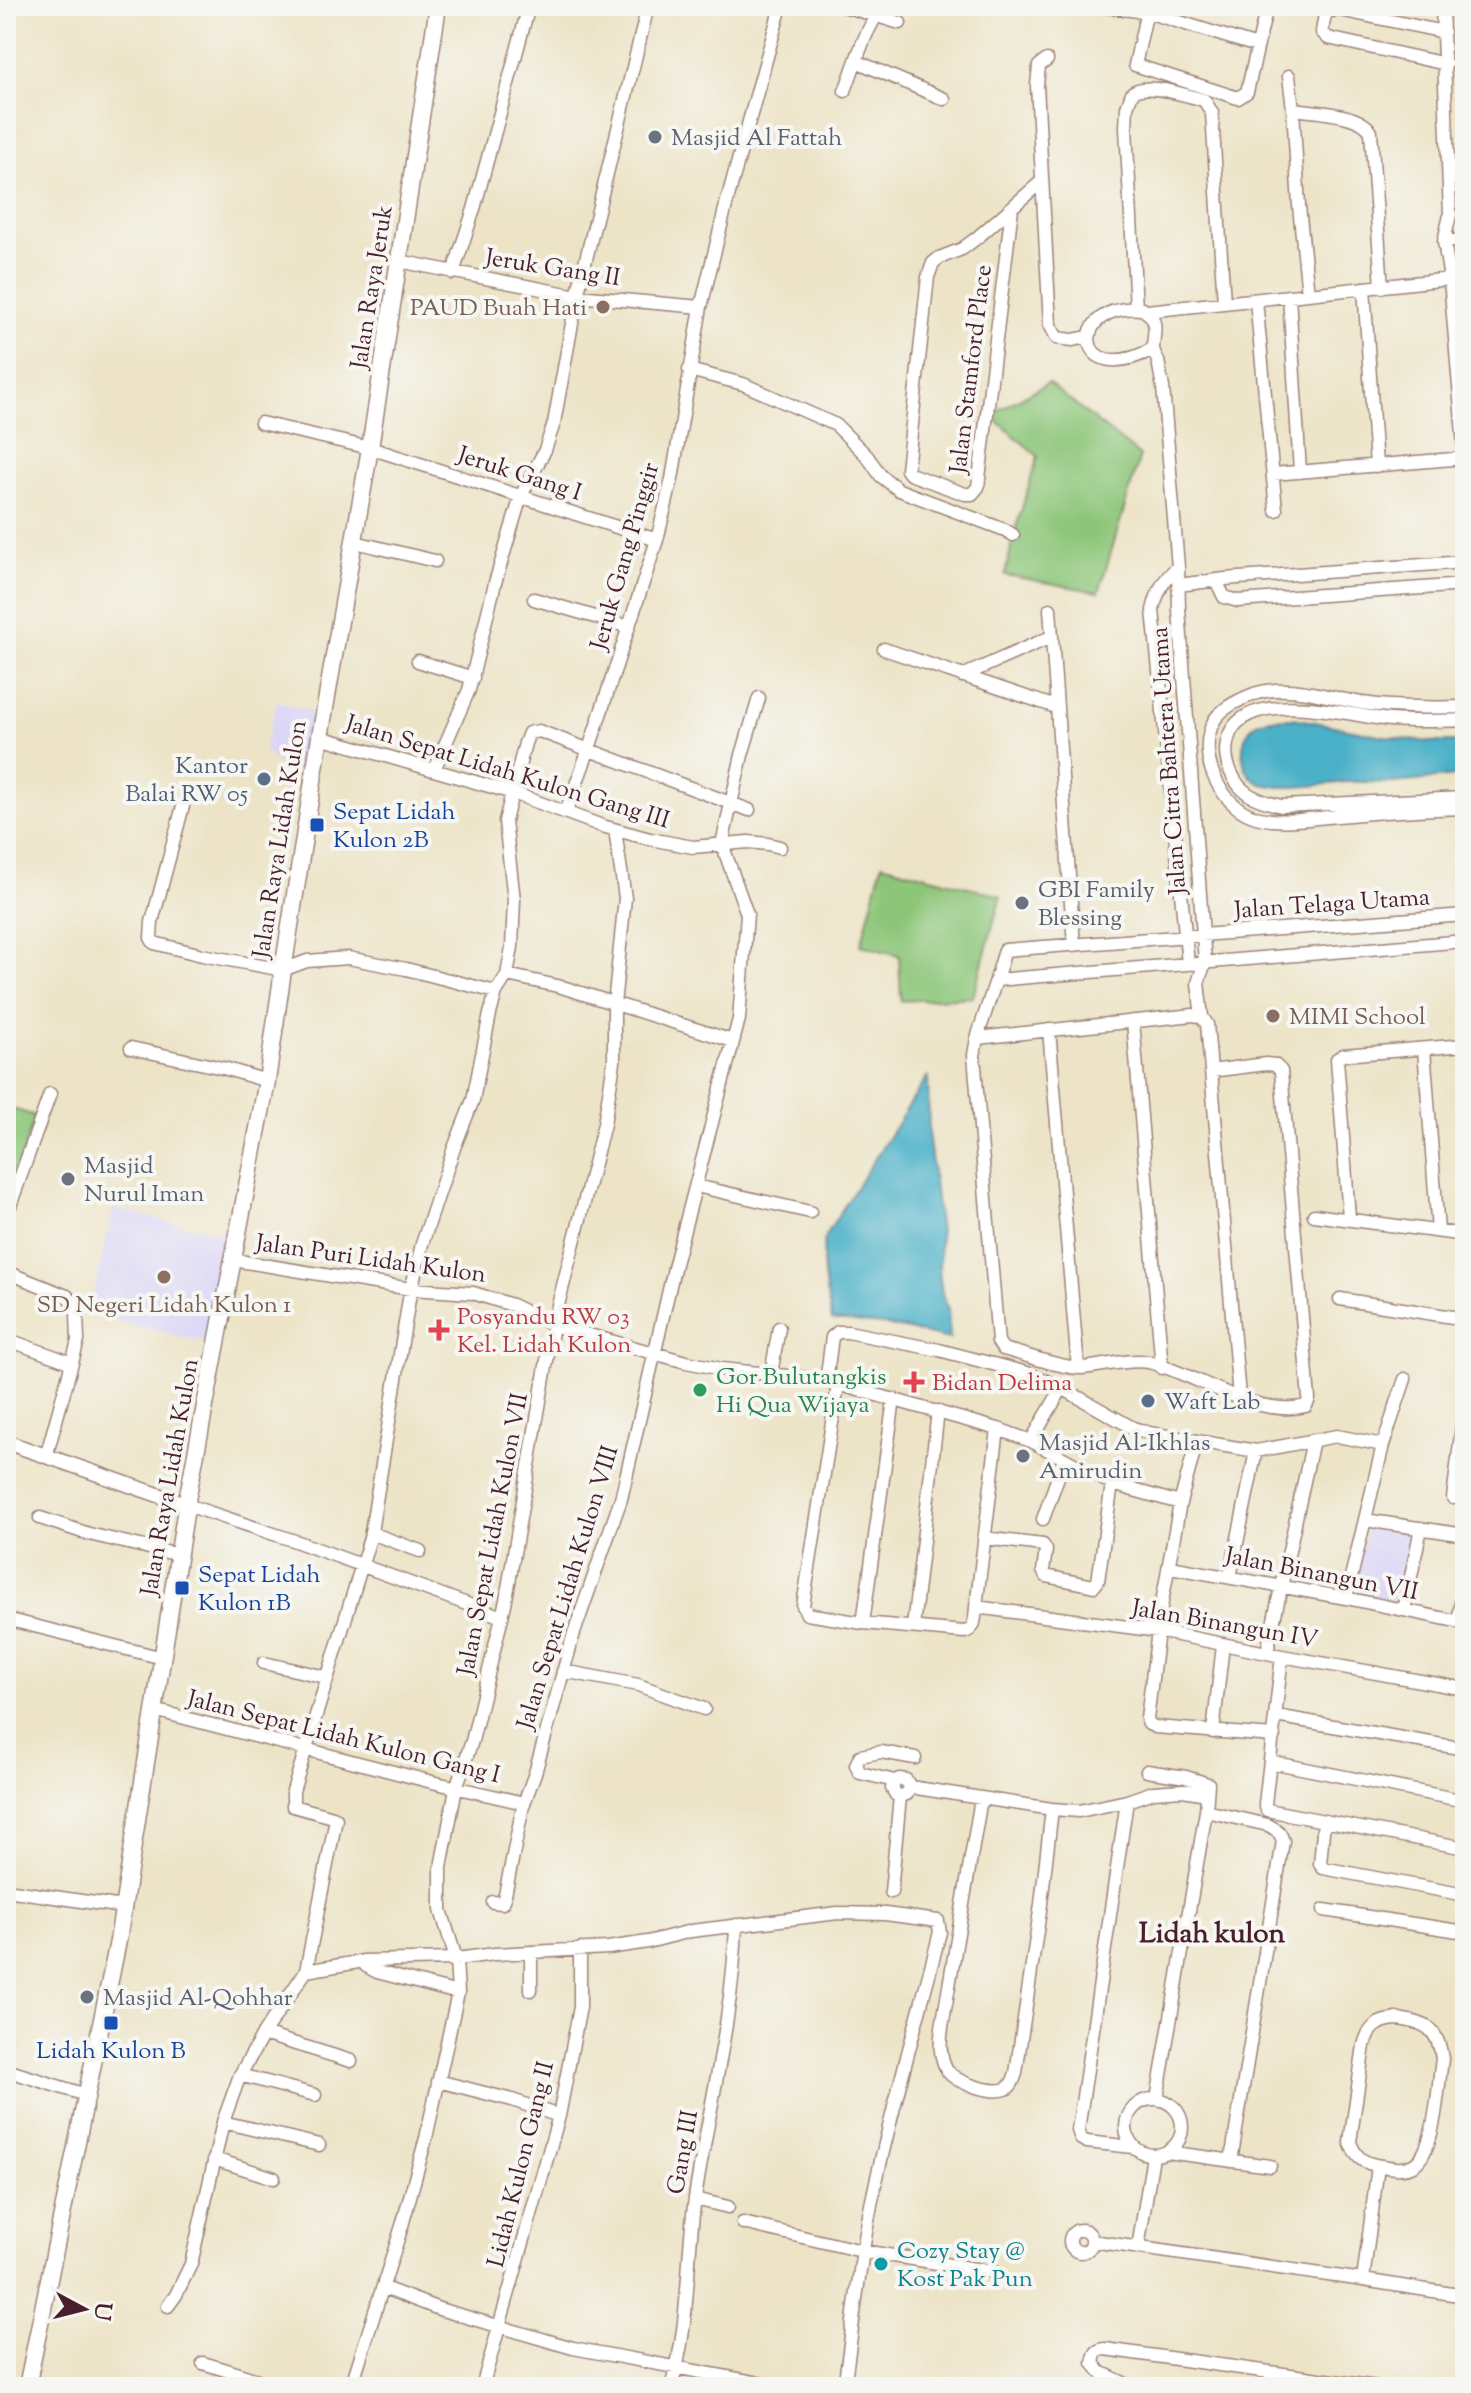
<svg xmlns="http://www.w3.org/2000/svg" width="1471" height="2393" viewBox="0 0 1471 2393" font-family="'Sorts Mill Goudy',serif">
<style>
.built{fill:#dbd6f7}
.green{fill:#8dc679;stroke:#6c7252;stroke-width:2}
.water{fill:#49b0c8;stroke:#4a687a;stroke-width:2}
.lines{fill:none;stroke-linecap:round;stroke-linejoin:round}
.minor-casing{stroke:#9c8279;stroke-width:15}
.tertiary-casing{stroke:#9c8279;stroke-width:17}
.secondary-casing{stroke:#9c8279;stroke-width:19}
.minor{stroke:#fff;stroke-width:12}
.tertiary{stroke:#fff;stroke-width:14}
.secondary{stroke:#fff;stroke-width:16}
.worship-dot{fill:#6b7280;stroke:#f6f6f2;stroke-width:3}
.education-dot{fill:#8d6e63;stroke:#f6f6f2;stroke-width:3}
.service-dot{fill:#5c6f8a;stroke:#f6f6f2;stroke-width:3}
.transit-dot{fill:#1a4fb4;stroke:#f6f6f2;stroke-width:3}
.health-dot{fill:#e0444e;stroke:#f6f6f2;stroke-width:3}
.leisure-dot{fill:#2e9e5b;stroke:#f6f6f2;stroke-width:3}
.culture-dot{fill:#0f9aa8;stroke:#f6f6f2;stroke-width:3}
.labels{text-anchor:middle;stroke-width:8;stroke-linejoin:round;paint-order:stroke}
.worship-label{font-size:24px;fill:#5b616d;stroke:#f6f6f2;text-anchor:start}
.street-label{font-size:24px;fill:#4a1f2b;stroke:#f6f6f2}
.education-label{font-size:24px;fill:#785e54;stroke:#f6f6f2;text-anchor:end}
.service-label{font-size:24px;fill:#4e5e75;stroke:#f6f6f2;text-anchor:end}
.transit-label{font-size:24px;fill:#164399;stroke:#f6f6f2;text-anchor:start}
.health-label{font-size:24px;fill:#be3a42;stroke:#f6f6f2;text-anchor:start}
.leisure-label{font-size:24px;fill:#27864d;stroke:#f6f6f2;text-anchor:start}
.culture-label{font-size:24px;fill:#0d838f;stroke:#f6f6f2;text-anchor:start}
.quarter-label{font-size:28px;font-weight:bold;fill:#4a1f2b;stroke:#f6f6f2}
</style>
<rect width="100%" height="100%" fill="#f6f6f2"/>
<filter id="ink" filterUnits="userSpaceOnUse"><feTurbulence type="fractalNoise" baseFrequency=".0125" numOctaves="2"/><feDisplacementMap in="SourceGraphic" scale="16" xChannelSelector="R" yChannelSelector="G"/><feConvolveMatrix kernelMatrix="1 2 1 2 8 2 1 2 1" color-interpolation-filters="sRGB"/></filter>
<filter id="wash" filterUnits="userSpaceOnUse"><feTurbulence type="fractalNoise" baseFrequency=".006" numOctaves="4" result="noise"/><feDisplacementMap in="SourceGraphic" scale="32" xChannelSelector="R" yChannelSelector="G"/><feGaussianBlur stdDeviation="1.8" result="paint"/><feColorMatrix in="noise" values="0 0 0 0 0 0 0 0 0 0 0 0 0 0 0 0 0 1.4 0 .05"/><feComposite in="paint" operator="in"/></filter>
<g filter="url(#wash)">
<rect width="100%" height="100%" fill="#ede4c7"/>
<path class="built" d="M277 701 322 715 310 776 281 767 264 750Z
M113 1209 240 1238 215 1344 89 1315Z
M1367 1522 1414 1531 1402 1601 1355 1594Z"/>
<path class="green" d="M1048 383 1140 456 1099 592 1005 575 1015 531 1038 456 990 415Z
M882 864 1001 896 973 997 901 1001 899 955 861 945Z
M6 1107 35 1116 6 1202Z"/>
<path class="water" d="M1293 718C1350 728 1406 745 1465 742V775C1441 777 1416 782 1391 783 1377 783 1363 781 1348 782 1321 784 1289 791 1262 784 1240 777 1237 743 1252 727 1263 717 1279 719 1293 718Z
M928 1076 929 1139 940 1233 939 1271 942 1293 948 1309 950 1339 885 1325 832 1320C826 1292 820 1265 825 1236Z"/>
</g>
<g filter="url(#ink)">
<g class="lines">
<defs>
<path id="minor" d="M844 6 900 23
M1099 6 1147 12 1257 46
M1148 6 1135 65 1238 98 1247 92 1267 6
M1442 6 1450 215 1444 241 1450 279 1465 458
M1444 32 1340 10 1330 11 1325 14 1322 32 1328 38 1446 64
M1047 60 1039 66 1037 85 1050 325 1057 338 1073 340 1087 337
M856 61 944 99
M1289 76 1293 109
M845 91C856 62 864 31 883 6
M1012 208 978 487 972 494H965L910 474 907 470 928 277 933 263 939 258 962 249 978 237 1042 181
M1444 241H1465
M399 261 577 296 701 307
M453 273 474 209 529 6
M1364 288 1376 466
M1308 294 1299 206 1293 109C1314 112 1361 113 1371 132L1382 287
M1289 296 1300 472
M1256 300 1276 510
M1136 308 1126 128 1127 107 1132 93C1145 81 1187 96 1204 100L1212 113 1224 303
M1147 311 1450 279
M1153 349C1072 391 1068 301 1142 309 1161 320 1153 332 1153 349 1154 353 1156 357 1158 361 1160 370 1161 379 1163 387L1178 567
M689 370 743 384 836 425 867 456 881 476 899 490 1005 530 1013 535
M261 423 370 448 657 540
M1273 474 1465 458
M355 542 435 561
M1216 580 1224 597 1238 601 1465 585
M1179 585 1225 579 1465 562
M534 599 629 627
M1050 609 1074 945
M884 649 1056 707
M418 661 473 678
M962 676 1051 637
M1465 707C1430 708 1396 708 1362 703 1328 698 1288 682 1254 694 1241 699 1221 708 1214 721 1196 754 1219 804 1253 816 1278 825 1311 818 1338 816 1380 812 1422 809 1465 808
M1465 720C1441 721 1416 722 1391 720 1351 716 1252 687 1230 733 1223 749 1226 765 1235 780 1245 797 1262 801 1281 806L1465 798
M320 737 513 793 602 826 650 839 693 847 748 842 768 844 780 847
M434 770 469 690 495 583 521 496 545 450 554 423 577 296 648 6
M183 806 152 922 151 938 154 943 202 955 283 970 307 961 348 958 406 969 496 992
M566 812 589 749 657 540 672 479 701 307 728 197 781 6
M1465 915 1005 950 996 980 1465 941
M1188 964 1153 610C1157 593 1163 579 1178 567L1179 609 1205 962 1198 983 1202 1017
M507 975 562 987 733 1041
M1133 1021 1162 1368
M1049 1030 1078 1368
M977 1038 996 980
M131 1048 227 1069 267 1081
M1424 1049 1438 1231
M1211 1071 1266 1064 1275 1065 1281 1071 1309 1399 1306 1406C1255 1419 1196 1373 1148 1362 1129 1358 1100 1367 1081 1368 1060 1368 1024 1354 1003 1349L998 1342 974 1055 977 1038 1193 1015 1202 1017 1207 1024 1239 1397
M696 1186 810 1212
M1314 1215 1465 1235
M6 1217 50 1094
M1349 1217 1337 1059 1343 1055 1465 1045
M233 1260 411 1289 473 1293 512 1305 553 1325 686 1362 722 1369 823 1380 998 1429 1031 1441 1112 1484 1180 1503
M6 1272 67 1296 72 1301 77 1313 78 1341 46 1457
M1340 1299 1465 1319
M6 1339 72 1363
M771 1374 779 1328
M826 1382 832 1337 838 1332H848L939 1350 1027 1373 1062 1388 1133 1428 1149 1433 1256 1451 1337 1436 1383 1445
M838 1385 803 1606 807 1614 863 1623 964 1632C976 1630 975 1616 976 1607L998 1429
M1031 1441 1062 1388
M1453 1498 1465 1403
M187 1505 298 1542 502 1617
M40 1518 89 1534 179 1555
M1043 1519 1064 1460
M1365 1520 1465 1535
M371 1533 420 1551
M984 1538 1043 1545 1046 1550 1043 1571 1046 1576 1094 1586 1098 1581 1112 1484
M1170 1567 1346 1598 1465 1623
M1230 1577 1256 1451
M1346 1598 1383 1445 1405 1379
M976 1607 1158 1631 1282 1656 1465 1689
M1404 1610 1421 1528
M6 1619 163 1658
M1159 1619 1180 1503 1197 1441
M1458 1622 1465 1578
M863 1623 894 1399
M913 1627 938 1411
M1158 1631 1147 1719 1149 1724 1155 1727 1274 1736
M1267 1652 1313 1440
M1282 1656 1265 1804 1267 1810 1465 1848
M264 1663 326 1677
M563 1671 638 1685 704 1709
M154 1710 432 1782 524 1803
M1276 1716 1465 1749
M1213 1732 1223 1645
M1271 1762 1465 1801
M1147 1771 1186 1777 1208 1784 1206 1811 1157 2099
M895 1781 860 1773 856 1765 860 1756 881 1752 915 1758
M910 1787 1052 1809 1079 1811 1127 1801 1153 1792 1183 1790 1207 1794
M981 1799 942 2027C940 2043 939 2055 947 2070 955 2083 992 2094 1006 2089 1012 2086 1014 2079 1016 2073L1041 1904 1052 1809
M1127 1801 1078 2130 1081 2139 1087 2142 1133 2147
M1206 1811 1268 1825C1276 1829 1280 1831 1283 1841L1231 2161
M1324 1821 1320 1864 1323 1868 1465 1895
M6 1890 123 1907
M891 1892 900 1796 896 1795 892 1788 895 1781 899 1779 906 1780 910 1787 907 1794 900 1796
M493 1902 502 1903 505 1895 523 1806 535 1773 574 1633 621 1499 675 1264 739 1019 747 914 722 844 742 755 759 698
M1324 1910 1465 1932
M531 1952V1990
M364 1961 366 1966 377 1972 458 1993
M306 1971 364 1961 456 1959 495 1954 608 1948 648 1942 691 1931 838 1913 885 1914 938 1921 940 1932C917 2023 890 2113 871 2205 859 2265 853 2326 844 2387
M1396 2019C1426 2022 1438 2028 1442 2059 1438 2084 1436 2153 1413 2165 1403 2170 1393 2168 1382 2166 1365 2164 1356 2159 1350 2142L1364 2045C1369 2027 1377 2021 1396 2019Z
M263 2034 351 2061
M6 2070 86 2095
M240 2075 315 2095
M438 2081 512 2100 559 2116
M1126 2127a28 28 0 1 1 56 0a28 28 0 1 1-56 0Z
M223 2122 319 2145
M1167 2152 1270 2166
M214 2159 274 2178
M695 2199 728 2207
M743 2223 862 2251 994 2272
M1070 2241a11 11 0 1 1 22 0a11 11 0 1 1-22 0Z
M1092 2241 1363 2280 1465 2296
M1138 2248 1153 2156
M1363 2280 1378 2166
M384 2288 439 2309 573 2348 781 2387
M168 2306 176 2295 191 2264 223 2122 240 2075 265 2031 306 1971 336 1819 333 1817 293 1806V1791L370 1538 409 1299 422 1244 454 1148 473 1100 490 1014 496 992 507 975 512 947 514 900 505 821 525 743 529 733 539 731 749 810
M203 2363 280 2387
M351 2387 402 2226 426 2138 458 1993 456 1959 441 1910V1867L456 1788 472 1741 506 1600 553 1325 604 1124 614 1062V1005L625 898 615 830
M482 2387 559 2116 580 2007V1949
M671 2387C690 2326 686 2261 695 2198 709 2107 733 2018 736 1925
M1132 2387 1100 2372 1093 2363C1095 2353 1096 2350 1105 2349L1377 2387"/>
<path id="tertiary" d="M6 1442 187 1505"/>
<path id="secondary" d="M27 2387 118 1941 188 1495 267 1081 283 970 320 737 370 448 438 6"/>
</defs>
<use href="#minor" class="minor-casing"/>
<use href="#tertiary" class="tertiary-casing"/>
<use href="#secondary" class="secondary-casing"/>
<use href="#minor" class="minor"/>
<use href="#tertiary" class="tertiary"/>
<use href="#secondary" class="secondary"/>
</g>
</g>
<g class="worship-dot">
<circle cx="655" cy="137" r="8"/>
<circle cx="1022" cy="903" r="8"/>
<circle cx="68" cy="1179" r="8"/>
<circle cx="1023" cy="1456" r="8"/>
<circle cx="87" cy="1997" r="8"/>
</g>
<g class="education-dot">
<circle cx="603" cy="307" r="8"/>
<circle cx="1273" cy="1016" r="8"/>
<circle cx="164" cy="1277" r="8"/>
</g>
<g class="service-dot">
<circle cx="264" cy="779" r="8"/>
<circle cx="1148" cy="1401" r="8"/>
</g>
<g class="transit-dot">
<rect x="309" y="817" width="16" height="16" rx="4"/>
<rect x="174" y="1580" width="16" height="16" rx="4"/>
<rect x="103" y="2015" width="16" height="16" rx="4"/>
</g>
<g class="health-dot">
<path d="M435 1318h8v8h8v8h-8v8h-8v-8h-8v-8h8z"/>
<path d="M910 1370h8v8h8v8h-8v8h-8v-8h-8v-8h8z"/>
</g>
<circle class="leisure-dot" cx="700" cy="1390" r="8"/>
<circle class="culture-dot" cx="881" cy="2264" r="8"/>
<g class="labels">
<g class="worship-label">
<text x="671" y="145">Masjid Al Fattah</text>
<text x="1038" y="897">GBI Family<tspan x="1038" dy="28">Blessing</tspan></text>
<text x="84" y="1173">Masjid<tspan x="84" dy="28">Nurul Iman</tspan></text>
<text x="1039" y="1450">Masjid Al-Ikhlas<tspan x="1039" dy="28">Amirudin</tspan></text>
<text x="103" y="2005">Masjid Al-Qohhar</text>
</g>
<g class="street-label">
<text transform="translate(553 267) rotate(9)" y="8">Jeruk Gang II</text>
<text transform="translate(371 287) rotate(-81)" y="8">Jalan Raya Jeruk</text>
<text transform="translate(970 369) rotate(-83)" y="8">Jalan Stamford Place</text>
<text transform="translate(520 473) rotate(18)" y="8">Jeruk Gang I</text>
<text transform="translate(624 556) rotate(-74)" y="8">Jeruk Gang Pinggir</text>
<text transform="translate(1168 761) rotate(-94)" y="8">Jalan Citra Bahtera Utama</text>
<text transform="translate(508 771) rotate(17)" y="8">Jalan Sepat Lidah Kulon Gang III</text>
<text transform="translate(279 839) rotate(-81)" y="8">Jalan Raya Lidah Kulon</text>
<text transform="translate(1332 903) rotate(-4)" y="8">Jalan Telaga Utama</text>
<text transform="translate(371 1258) rotate(8)" y="8">Jalan Puri Lidah Kulon</text>
<text transform="translate(169 1477) rotate(-80)" y="8">Jalan Raya Lidah Kulon</text>
<text transform="translate(492 1534) rotate(-79)" y="8">Jalan Sepat Lidah Kulon VII</text>
<text transform="translate(1322 1573) rotate(11)" y="8">Jalan Binangun VII</text>
<text transform="translate(567 1587) rotate(-73)" y="8">Jalan Sepat Lidah Kulon VIII</text>
<text transform="translate(1225 1623) rotate(10)" y="8">Jalan Binangun IV</text>
<text transform="translate(344 1736) rotate(14)" y="8">Jalan Sepat Lidah Kulon Gang I</text>
<text transform="translate(682 2152) rotate(-80)" y="8">Gang III</text>
<text transform="translate(520 2164) rotate(-76)" y="8">Lidah Kulon Gang II</text>
</g>
<g class="education-label">
<text x="587" y="315">PAUD Buah Hati</text>
<text x="1289" y="1024" text-anchor="start">MIMI School</text>
<text x="164" y="1312" text-anchor="middle">SD Negeri Lidah Kulon 1</text>
</g>
<g class="service-label">
<text x="248" y="773">Kantor<tspan x="248" dy="28">Balai RW 05</tspan></text>
<text x="1164" y="1409" text-anchor="start">Waft Lab</text>
</g>
<g class="transit-label">
<text x="333" y="819">Sepat Lidah<tspan x="333" dy="28">Kulon 2B</tspan></text>
<text x="198" y="1582">Sepat Lidah<tspan x="198" dy="28">Kulon 1B</tspan></text>
<text x="111" y="2058" text-anchor="middle">Lidah Kulon B</text>
</g>
<g class="health-label">
<text x="457" y="1324">Posyandu RW 03<tspan x="457" dy="28">Kel. Lidah Kulon</tspan></text>
<text x="932" y="1390">Bidan Delima</text>
</g>
<g class="leisure-label">
<text x="716" y="1384">Gor Bulutangkis<tspan x="716" dy="28">Hi Qua Wijaya</tspan></text>
</g>
<g class="culture-label">
<text x="897" y="2258">Cozy Stay @<tspan x="897" dy="28">Kost Pak Pun</tspan></text>
</g>
<g class="quarter-label">
<text x="1212" y="1942">Lidah kulon</text>
</g>
</g>
<rect width="1471" height="2393" fill="none" stroke="#f6f6f2" stroke-width="32"/>
<g transform="translate(84 2309) rotate(97)" stroke="#f6f6f2" stroke-width="6" paint-order="stroke">
<path d="M0-6L14 30L0 20L-14 30Z" fill="#4a1f2b"/>
<text y="-12" font-size="22" font-weight="bold" text-anchor="middle" fill="#4a1f2b">U</text>
</g>
</svg>
